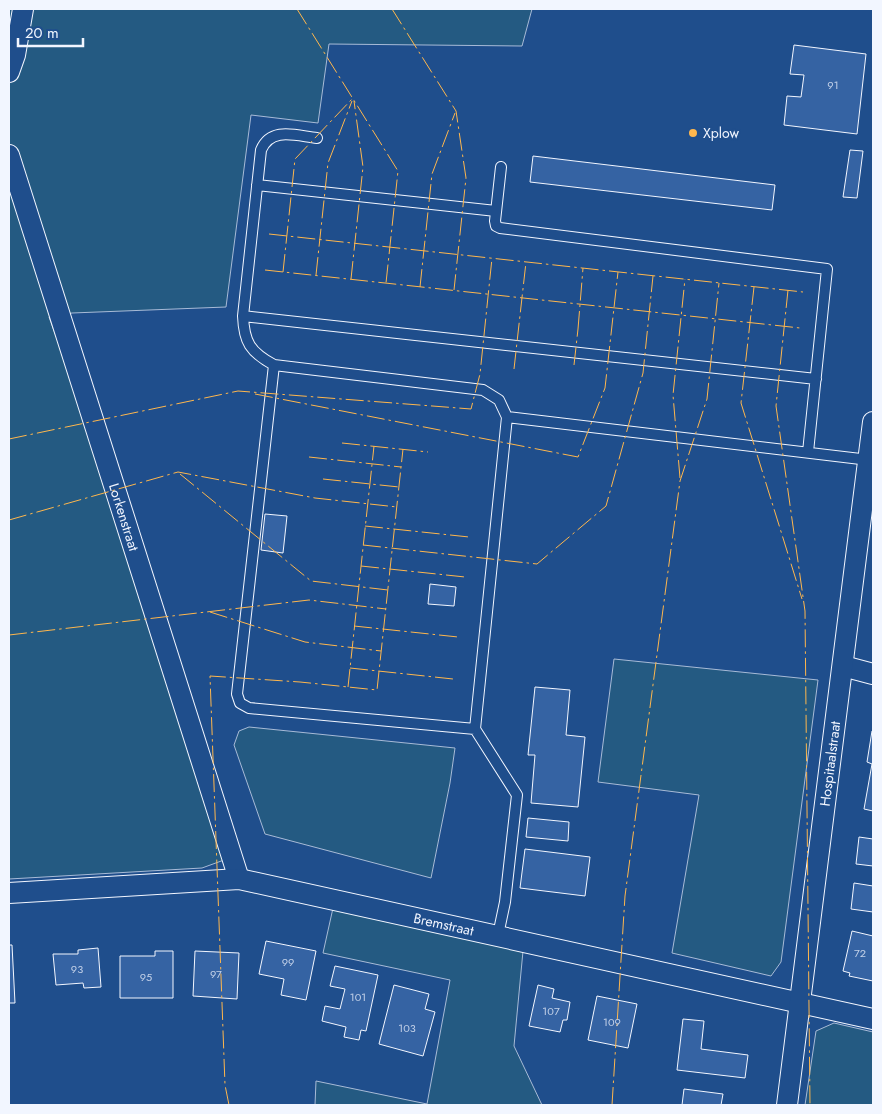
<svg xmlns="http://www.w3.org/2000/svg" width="882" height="1114" viewBox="0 0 882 1114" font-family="Jost,sans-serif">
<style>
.green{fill:#245a82;stroke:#a8bbd7}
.building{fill:#3563a3;stroke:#f2f6ff}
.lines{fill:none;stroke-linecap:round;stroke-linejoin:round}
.service-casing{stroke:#f2f6ff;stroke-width:12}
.minor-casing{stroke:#f2f6ff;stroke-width:22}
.service{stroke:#1f4e8c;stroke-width:10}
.minor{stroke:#1f4e8c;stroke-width:20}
.power{stroke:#ffb74d;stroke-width:1;stroke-dasharray:18 4 2.5 4;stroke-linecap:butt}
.poi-dot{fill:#ffb74d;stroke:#1f4e8c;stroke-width:2}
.labels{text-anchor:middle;stroke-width:4;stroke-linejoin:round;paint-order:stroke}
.number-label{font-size:11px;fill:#c3d1e8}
.poi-label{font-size:14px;fill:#f2f6ff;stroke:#1f4e8c;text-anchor:start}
.street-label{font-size:14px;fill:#f2f6ff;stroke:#1f4e8c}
</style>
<rect width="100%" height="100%" fill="#1f4e8c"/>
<path class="green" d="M9 9H532L522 46 329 44 318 123 251 115 226 307 72 313 49 317 95 443 224 860 202 868 9 879Z
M614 659 818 680 781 962 771 976 672 953 699 795 598 782Z
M249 727 455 748 450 783 431 878 265 834 234 745 239 731Z
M333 908 523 951 514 1046 542 1105H315L316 1081 427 1104 450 980 323 953Z
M834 1023 873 1032V1105H805L816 1031Z"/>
<path class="building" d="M794 45 866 54 857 134 784 125 787 96 801 97 804 75 790 74Z
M850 150 863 151 857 198 843 197Z
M533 156 775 185 772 210 530 182Z
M265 514 287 516 283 553 261 550Z
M430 584 456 587 454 606 428 604Z
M535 687 570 690 566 735 585 737 578 807 531 803 535 755H528Z
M872 731H873V811L864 809 872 764 867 762Z
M528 818 569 822 568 841 526 837Z
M859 837 873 839V866L856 864Z
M525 849 590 857 585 896 520 888Z
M854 883 873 886V912L851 909Z
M852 931 873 936V981L849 976 850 973 843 971Z
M266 941 316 951 306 1000 281 995 284 979 259 974Z
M9 945H12L15 1003H9Z
M98 948 101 987 84 988 83 983 56 985 53 954H78V950Z
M155 951H173V998H120V956H155Z
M195 951 239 953 237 999 193 996Z
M335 966 378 975 366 1031 361 1030 359 1040 344 1037 346 1027 322 1021 325 1006 340 1009 345 989 330 986Z
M394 985 429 994 425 1009 435 1012 423 1056 379 1044Z
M538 985 554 989 552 998 570 1002 567 1020H563L560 1032 529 1026Z
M597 996 637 1004 628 1048 588 1040Z
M683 1019 704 1021 701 1049 748 1055 745 1078 677 1070Z
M684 1089 723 1094 721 1105H682Z"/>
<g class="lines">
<defs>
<path id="service" d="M317 138C297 136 271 126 261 150L243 316C244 342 250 352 274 365L483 390 499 400 507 417 475 729
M501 167 495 221 496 226 500 228 827 269 808 452
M257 185 496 211
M243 316 816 379
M274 365 237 694 240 703 249 708 475 729 517 795 505 902 498 935
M507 417 869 460"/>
<g id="minor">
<path d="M9 72 15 55 23 9"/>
<path id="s1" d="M9 155 239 879"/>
<path d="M843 666 873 674"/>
<path id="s2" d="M9 893 239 879 873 1019"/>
<path id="s3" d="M787 1105 873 422"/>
</g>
</defs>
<use href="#service" class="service-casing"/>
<use href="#minor" class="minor-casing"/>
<use href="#service" class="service"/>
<use href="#minor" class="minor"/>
<path class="power" d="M297 9 398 171 386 283
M392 9 456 111 466 178 454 290
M269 234 803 292
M265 270 800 328
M283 272 295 159 353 98
M316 275 328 163 352 101
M351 279 363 167 354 101
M420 287 432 174 455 113
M754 287 741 403 802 599
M788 290 776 406 805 611 810 1105
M578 329 583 268
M574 365 578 329
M514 369 526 262
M255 394 578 457 605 388 618 272
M9 439 238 391 471 409 480 374 492 258
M342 443 428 452
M309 457 401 467
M180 474 311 581 388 590
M680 478 673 395 685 279
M323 479 399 487
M9 520 178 472 315 498 397 507
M365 526 469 537
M363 545 537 564 606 506 643 373 653 276
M361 566 465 577
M210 612 305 642 381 651
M354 626 458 637
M9 635 309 600 386 609
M350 668 453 679
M348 687 374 446
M229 1105 225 1085 210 676 300 682 377 690 403 449
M612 1105 625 896 680 481 707 399 719 283"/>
</g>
<circle class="poi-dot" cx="693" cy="133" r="5"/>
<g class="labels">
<g class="number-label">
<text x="833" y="89">91</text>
<text x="860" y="957">72</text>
<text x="288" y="966">99</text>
<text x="77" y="973">93</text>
<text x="216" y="978">97</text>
<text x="146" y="981">95</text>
<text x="358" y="1001">101</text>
<text x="551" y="1015">107</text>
<text x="612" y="1026">109</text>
<text x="407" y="1032">103</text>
</g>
<g class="poi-label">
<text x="703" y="138">Xplow</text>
</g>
<g class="street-label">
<text dy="5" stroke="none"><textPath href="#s1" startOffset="380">Lorkenstraat</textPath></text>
<text dy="5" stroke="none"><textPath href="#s3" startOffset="344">Hospitaalstraat</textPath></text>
<text dy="5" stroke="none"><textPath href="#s2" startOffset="440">Bremstraat</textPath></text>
</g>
</g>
<rect width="882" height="1114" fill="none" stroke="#f2f6ff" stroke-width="20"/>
<path d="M18 38v8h65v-8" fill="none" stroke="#f2f6ff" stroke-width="2.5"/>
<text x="25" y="38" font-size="15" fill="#f2f6ff" stroke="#1f4e8c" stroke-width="4" paint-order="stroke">20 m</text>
</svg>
